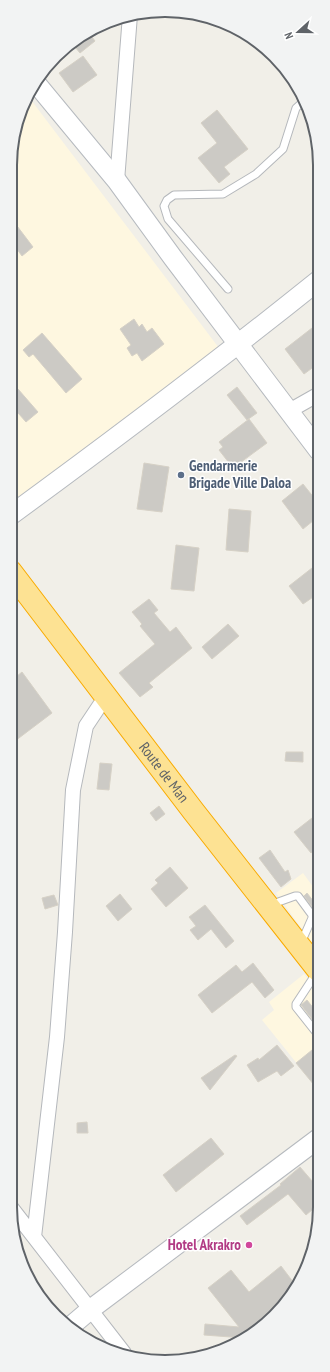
<svg xmlns="http://www.w3.org/2000/svg" width="330" height="1372" viewBox="0 0 330 1372" font-family="'PT Sans Narrow',sans-serif">
<style>
.commercial{fill:#fef7e0}
.building{fill:#cccac5;stroke:#d6d1c6}
.lines{fill:none;stroke-linecap:round;stroke-linejoin:round}
.lane-casing{stroke:#b5b8bc;stroke-width:9}
.street-casing{stroke:#b5b8bc;stroke-width:16}
.secondary-casing{stroke:#b6babf;stroke-width:21}
.highway-casing{stroke:#f9ab00;stroke-width:24}
.lane{stroke:#fff;stroke-width:7}
.street{stroke:#fff;stroke-width:14}
.secondary{stroke:#fff;stroke-width:19}
.highway{stroke:#fde293;stroke-width:22}
.service-dot{fill:#5c6f8a;stroke:#fff;stroke-width:1.5}
.hotel-dot{fill:#d1479c;stroke:#fff;stroke-width:1.5}
.labels{text-anchor:middle;stroke-width:3;stroke-linejoin:round;paint-order:stroke}
.service-label{font-size:15px;font-weight:bold;fill:#4e5e75;stroke:#fff;text-anchor:start}
.street-label{font-size:15px;fill:#5f6368;stroke:#fff}
.hotel-label{font-size:15px;font-weight:bold;fill:#b23c85;stroke:#fff;text-anchor:end}
.rim{fill:none;stroke:#5f6368;stroke-width:2}
</style>
<rect width="100%" height="100%" fill="#f1efe8"/>
<path class="commercial" d="M28 96 219 348 11 504V145Z
M303 873 319 895V938L312 943 276 893Z
M304 974 319 993V1091L262 1020 274 1010 269 1002Z"/>
<path class="building" d="M89 33 95 41 80 53 71 42Z
M83 56 97 75 73 92 59 73Z
M217 110 248 149 224 167 230 174 219 183 198 158 217 143 201 123Z
M11 218 33 247 22 256 11 241Z
M134 319 139 327 142 324 147 332 152 328 164 344 142 361 137 353 132 356 127 348 131 345 120 329Z
M312 328 319 336V363L304 374 285 349Z
M42 333 82 379 66 393 33 354 29 357 23 350Z
M237 387 257 413 247 420 227 395Z
M18 389 38 412 26 422 11 405V395Z
M249 419 267 443 233 468 219 450 223 447 219 442Z
M144 463 169 467 162 512 137 509Z
M303 484 319 504V516L303 529 282 501Z
M229 509 251 511 248 552 226 550Z
M176 545 199 548 194 591 171 589Z
M312 568 319 577V593L303 604 289 586Z
M149 599 158 610 154 613 170 632 176 627 192 648 149 683 153 687 140 697 119 673 155 644 140 626 142 624 132 612Z
M228 624 239 636 212 659 202 647Z
M22 672 52 713 11 744V681Z
M286 752H303V762L285 761Z
M100 763 112 764 109 790 97 789Z
M159 806 165 814 156 821 150 813Z
M312 818 319 826V846L311 853 294 832Z
M270 850 285 872 288 870 291 879 281 887 259 858Z
M170 867 188 888 166 907 151 889 158 883 155 880Z
M307 893 314 902 319 899V933L314 927 317 918 316 912 304 896Z
M120 894 132 909 118 921 106 906Z
M54 895 58 905 45 909 42 898Z
M205 905 234 941 226 948 211 929 198 940 190 930 196 926 189 917Z
M253 963 274 990 265 998 252 982 212 1013 198 995 236 965 242 972Z
M307 1000 318 1014 312 1019 301 1005Z
M277 1045 294 1066 281 1076 277 1071 258 1082 247 1065 258 1058 259 1060Z
M312 1050 319 1059V1091L296 1063Z
M235 1055 237 1056 210 1090 201 1078Z
M87 1122 88 1133H77V1123Z
M211 1138 224 1154 176 1192 163 1175Z
M300 1167 319 1189V1204L306 1215 288 1194 247 1225 240 1216 281 1185 280 1184Z
M281 1266 297 1287 279 1307 268 1316 269 1318 256 1328 260 1329V1330L244 1338 204 1335 205 1324 239 1327 208 1288 231 1270 249 1292Z"/>
<g class="lines">
<defs>
<path id="lane" d="M228 289 168 219 164 206 167 200 174 195 223 194 256 174 283 149 296 108 305 100
M270 905 295 896H298L312 915V918L301 943
M317 972 296 1004V1007L319 1036"/>
<path id="street" d="M117 181 130 15
M289 411 319 394
M10 1206 124 1353
M34 1237 57 1037 65 932 73 790 86 726 106 696"/>
<path id="secondary" d="M35 82 117 181 173 258 319 451
M11 515C115 439 218 361 319 280
M71 1326 91 1309 319 1138"/>
<g id="highway">
<path id="s1" d="M11 572 194 812 319 971"/>
</g>
</defs>
<use href="#lane" class="lane-casing"/>
<use href="#street" class="street-casing"/>
<use href="#secondary" class="secondary-casing"/>
<use href="#highway" class="highway-casing"/>
<use href="#lane" class="lane"/>
<use href="#street" class="street"/>
<use href="#secondary" class="secondary"/>
<use href="#highway" class="highway"/>
</g>
<circle class="service-dot" cx="181" cy="475" r="4"/>
<circle class="hotel-dot" cx="249" cy="1245" r="4"/>
<g class="labels">
<g class="service-label">
<text x="189" y="471">Gendarmerie<tspan x="189" dy="17">Brigade Ville Daloa</tspan></text>
</g>
<g class="street-label">
<text dy="5" stroke="none"><textPath href="#s1" startOffset="252">Route de Man</textPath></text>
</g>
<g class="hotel-label">
<text x="241" y="1250">Hotel Akrakro</text>
</g>
</g>
<path d="M0 0H330V1372H0ZM165 17H165A148 148 0 0 1 313 165V1207A148 148 0 0 1 165 1355H165A148 148 0 0 1 17 1207V165A148 148 0 0 1 165 17Z" fill="#f2f3f3" fill-rule="evenodd"/>
<path class="rim" d="M165 17H165A148 148 0 0 1 313 165V1207A148 148 0 0 1 165 1355H165A148 148 0 0 1 17 1207V165A148 148 0 0 1 165 17Z"/>
<g transform="translate(298 32) rotate(249)" stroke="#ffffff" stroke-width="3" paint-order="stroke">
<path d="M0-3L7 15L0 10L-7 15Z" fill="#5f6368"/>
<text y="-6" font-size="11" font-weight="bold" text-anchor="middle" fill="#5f6368">N</text>
</g>
</svg>
